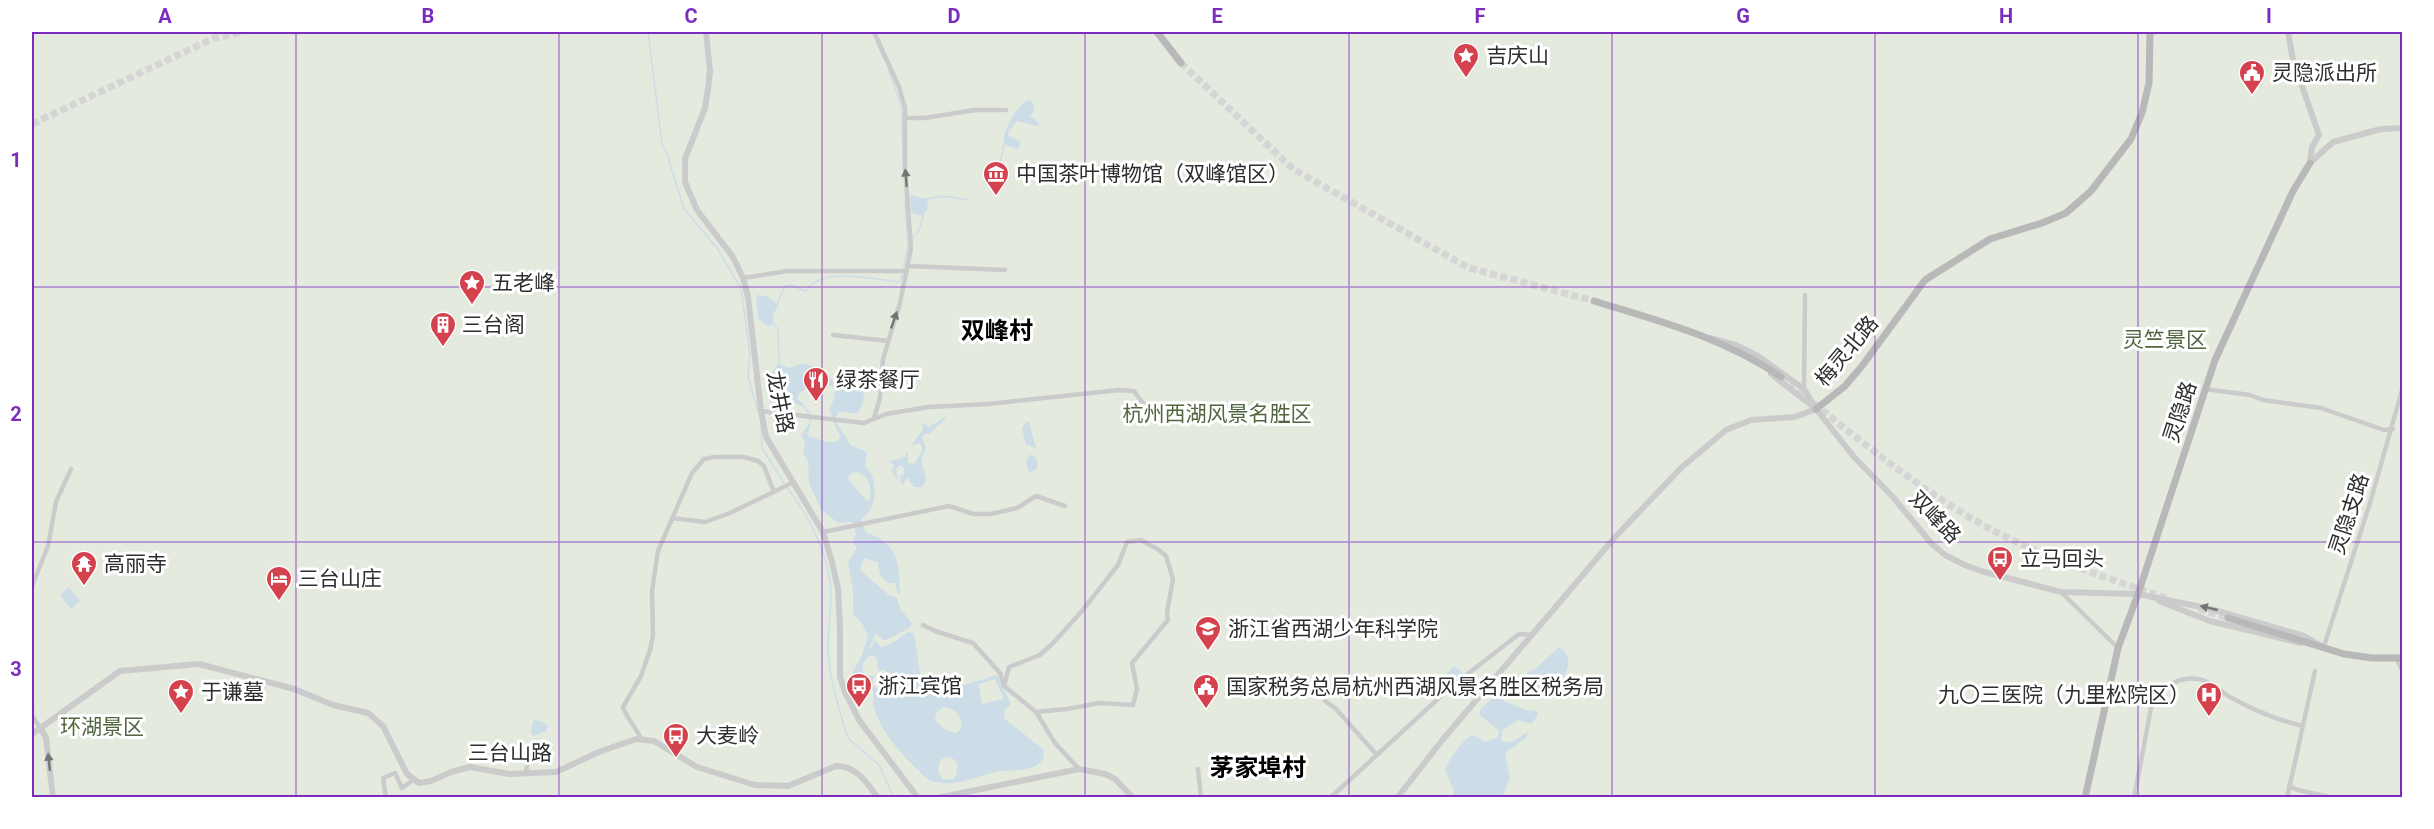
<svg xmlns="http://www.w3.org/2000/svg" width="2434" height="829" viewBox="0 0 2434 829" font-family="Roboto,'Noto Sans SC',sans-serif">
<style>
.green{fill:#e4eade}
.water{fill:#ccdde8;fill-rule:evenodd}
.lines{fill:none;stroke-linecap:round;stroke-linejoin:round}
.stream{stroke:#ccdde8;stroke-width:1.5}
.secondary-tunnel{stroke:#d5d5d5;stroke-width:7;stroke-dasharray:7 3.5;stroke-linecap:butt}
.minor{stroke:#cbcbcb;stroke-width:4.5}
.tertiary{stroke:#cbcbcb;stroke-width:6}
.secondary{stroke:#b8b8b8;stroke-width:7}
.oneway{fill:#757575}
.grid{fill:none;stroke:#7b2cbf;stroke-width:1.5;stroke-opacity:0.55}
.labels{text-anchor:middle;stroke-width:6;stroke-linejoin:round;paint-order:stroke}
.poi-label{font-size:21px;fill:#2e2e2e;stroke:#fff;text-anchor:start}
.park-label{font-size:21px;fill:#526640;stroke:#fff}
.street-label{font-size:21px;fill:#2e2e2e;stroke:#fff}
.quarter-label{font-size:24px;font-weight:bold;fill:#000;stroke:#fff}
.neatline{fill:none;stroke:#7b2cbf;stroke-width:2}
.grid-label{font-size:20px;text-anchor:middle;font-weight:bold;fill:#7b2cbf}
</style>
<rect width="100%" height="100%" fill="#fff"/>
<path class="green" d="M32 32H2402V797H32Z"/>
<path class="water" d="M1030 100 1033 103 1034 110 1030 116 1039 123 1038 126 1017 121 1009 131 1008 136 1021 142 1019 148 1016 149 1004 144C1001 133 1019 101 1030 100Z
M910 195 927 199 928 208 923 216 911 213Z
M756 295 767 296 779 306 774 312 772 325 768 326 758 319Z
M803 363 826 371 833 382 835 378C845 373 856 384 863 391L864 399 859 412C852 416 846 410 838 413L835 419C838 429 846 434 850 445L867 452 865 467C876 473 877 497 871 508 869 512 865 516 861 519L866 533C898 542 899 563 900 592L898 594 895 583C882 585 879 573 878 562L864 558 860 570 890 596 896 597 901 610 912 623 909 628 886 640H883L876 633 869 648 872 647 874 640 881 647 889 645 908 632 914 633 921 680C941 697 974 681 997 675L1011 704 1004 711 1005 719 1043 749 1044 758C1033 774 1012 769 996 772 973 777 953 789 928 780 906 758 882 737 873 705 872 699 875 694 872 687L875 686 878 690 882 692 889 683 885 670 878 671 877 658 872 655C863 659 859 669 866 677L875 675 872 682 861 685 854 677 853 671 862 655 868 636 863 625 853 614V591L848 561 857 548 852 542 856 534 853 522 838 523 821 509 809 483 808 461 803 453 805 442 801 435 810 423 805 408 791 401 788 406C783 404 773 403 769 400 761 392 772 369 779 364L789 368ZM810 385 833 386C837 394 833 402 829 410 835 418 833 427 840 435L839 440C828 446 820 438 809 437L807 434C815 419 810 408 797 399L798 395ZM858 472C869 477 873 488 869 500H866L848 479 851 473ZM995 679 1004 699 982 704 979 684ZM943 707C956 709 962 715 961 728L957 733 947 731 935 720 936 713ZM945 757 952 758 957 763V773L953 780 943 779 938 772 940 761Z
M945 417 946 419 929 434H924L922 437 926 448 921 460 926 479 923 487H914L907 477 903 486 899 477 904 474V468L900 465 896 469 898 481 891 470 894 467 890 461 905 457 908 450V463L914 464 922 452V446L919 443 911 446 923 429 922 422 929 427Z
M1026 422H1029L1036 448 1026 445 1022 428Z
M1029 455 1035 456 1038 463 1036 470 1029 472 1026 462Z
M69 587 80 601 71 609 60 595Z
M1559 647C1578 657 1564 687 1547 691L1538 687 1529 689 1523 686 1521 680 1522 676 1535 669Z
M1454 666 1464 674 1450 685 1444 676Z
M1498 693 1502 695 1504 701 1526 710 1537 711 1538 715 1531 724 1518 720 1503 730 1501 740 1504 742 1514 741 1528 732 1526 738 1505 753 1510 778 1502 797H1452L1454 791 1445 770C1449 759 1464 738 1473 735L1485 742 1498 737 1499 731 1480 715V710Z
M535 720 542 722 548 727 546 731 533 736 531 731 533 721Z"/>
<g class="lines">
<path class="stream" d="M648 32 662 144 667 154 684 209 717 248 741 288 750 354 748 377 758 412
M876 41 884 59
M889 71 902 109 903 163
M987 182C1002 173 1000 159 1004 144
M927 199 944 196 968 200
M912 238 919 230 923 216
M777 304 785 286 791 285 806 291C822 266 873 279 898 282L901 280 908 246 905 201
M772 321 778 330 779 364
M761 426 762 448 784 483
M787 487C810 518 829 553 831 593 831 616 826 639 829 662 831 685 839 707 845 730L849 739 879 765 894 798"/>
<path class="secondary-tunnel" d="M1181 63 1293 169 1469 268 1594 301
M32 124 214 38 244 32
M1781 377C1850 432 1918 491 1996 532 2050 560 2108 578 2166 598
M2199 609 2228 618"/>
<path class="minor" d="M905 118H925L975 110H1006
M908 266 1005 270
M743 278 787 271H907
M833 335 888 341
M1804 389 1805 295
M2205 389 2250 395 2263 400 2321 408 2384 430 2393 429
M761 411 864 423 886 414 929 407 988 404 1119 390 1134 391 1142 402 1163 419
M874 418 880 398 883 359 900 303 911 248 905 168V108L899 87 874 32
M672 518 705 522 730 513 794 482
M823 532 949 506 974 514H991L1017 508 1036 496 1065 506
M32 586 48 546 56 502 71 469
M2061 592 2118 648
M923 625 935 631 973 643 1000 673 1004 686 1036 712 1055 743 1079 769
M2324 646 2370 503 2402 390
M2397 659 2402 670
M1004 686 1009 667 1040 655 1054 642 1082 611 1118 565 1127 542 1141 540 1159 550 1166 556 1173 579 1167 613 1168 620 1132 663 1137 689 1133 705 1100 703 1067 709 1036 712
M32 701V715L40 728
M1325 701 1336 709 1377 755
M641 739C636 727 627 719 623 707L641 676 650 650 653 635 652 591 658 551 692 473 704 459 715 457H744L758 461 764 466 774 492
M1198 769 1201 798
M526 774 528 756
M2289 786 2298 790 2334 798
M386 798 383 778 395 773 402 788 413 780
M1330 798 1451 687 1519 634 1533 635
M2134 798 2151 708C2158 689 2177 676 2198 679 2211 681 2219 691 2230 697 2253 710 2277 720 2303 726
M2287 798 2315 671"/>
<path class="tertiary" d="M706 32 710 71 708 89 705 108 685 159V182L697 210 733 257 743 278 748 297 761 411 766 437 823 532 832 562 838 589 840 627V677L845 692 859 720 918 798
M2288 32 2293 60 2319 135
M2333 142 2381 129 2402 128
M2310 163 2333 142
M2310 163 2312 147 2319 135
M1710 338 1736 345 1758 356 1804 389 1816 409 1854 457 1892 496 1932 544 1945 555 1965 565 1981 571 2061 592 2138 594 2211 609 2304 636 2320 645
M1771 374 1815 408
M2159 601 2210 621 2301 643
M40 728 46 737 53 798
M32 734 120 671 199 664 294 689 333 705 368 713 383 726 407 774 419 783 431 781 451 772 470 767 509 774 556 772 599 752 636 739 654 741 697 767 755 785 788 786 836 766C857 766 867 783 878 798
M937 798 1079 769 1105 774 1115 779 1133 798
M1397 798 1444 738 1616 536 1682 467 1726 430 1751 420 1795 417 1816 409"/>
<path class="secondary" d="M1157 32 1181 63
M1594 301C1659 321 1725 338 1781 377
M1816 409 1845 386 1862 366 1925 280 1990 239 2042 223 2066 213 2091 191 2131 139 2142 113 2149 83 2150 32
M2228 618 2344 654 2372 658H2402
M2085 798 2118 648 2138 594 2215 360 2293 191 2310 163"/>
</g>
<defs><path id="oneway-solid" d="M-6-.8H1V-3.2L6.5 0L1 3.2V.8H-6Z" transform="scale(1.5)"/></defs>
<g class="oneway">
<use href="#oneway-solid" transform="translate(906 178) rotate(-95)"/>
<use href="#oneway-solid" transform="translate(894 320) rotate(-71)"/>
<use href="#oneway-solid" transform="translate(2209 608) rotate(-167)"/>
<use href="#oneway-solid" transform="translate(49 762) rotate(-96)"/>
</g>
<path class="grid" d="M296 32V798M559 32V798M822 32V798M1085 32V798M1349 32V798M1612 32V798M1875 32V798M2138 32V798M32 287H2402M32 542H2402"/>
<defs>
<symbol id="sight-pin" viewBox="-11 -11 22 30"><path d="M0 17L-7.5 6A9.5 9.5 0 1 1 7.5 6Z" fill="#d4424d" stroke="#fff"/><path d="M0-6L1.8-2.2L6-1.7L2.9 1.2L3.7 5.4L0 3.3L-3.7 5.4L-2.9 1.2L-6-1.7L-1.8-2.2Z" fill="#fff"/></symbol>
<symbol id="civic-pin" viewBox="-11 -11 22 30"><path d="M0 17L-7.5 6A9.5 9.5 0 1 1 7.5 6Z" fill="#d4424d" stroke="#fff"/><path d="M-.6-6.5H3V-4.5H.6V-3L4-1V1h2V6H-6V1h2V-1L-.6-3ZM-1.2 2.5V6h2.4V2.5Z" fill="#fff"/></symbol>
<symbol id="museum-pin" viewBox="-11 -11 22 30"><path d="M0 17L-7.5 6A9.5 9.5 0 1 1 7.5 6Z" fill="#d4424d" stroke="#fff"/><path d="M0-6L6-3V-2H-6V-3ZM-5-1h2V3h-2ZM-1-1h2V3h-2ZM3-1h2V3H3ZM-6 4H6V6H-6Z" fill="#fff"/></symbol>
<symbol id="building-pin" viewBox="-11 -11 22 30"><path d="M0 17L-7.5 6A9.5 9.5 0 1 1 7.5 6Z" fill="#d4424d" stroke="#fff"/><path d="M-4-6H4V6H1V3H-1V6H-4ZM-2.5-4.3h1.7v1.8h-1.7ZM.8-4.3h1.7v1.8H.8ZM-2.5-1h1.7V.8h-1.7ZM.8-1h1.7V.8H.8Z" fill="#fff"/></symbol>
<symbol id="restaurant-pin" viewBox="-11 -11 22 30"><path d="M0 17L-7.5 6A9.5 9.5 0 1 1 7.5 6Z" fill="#d4424d" stroke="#fff"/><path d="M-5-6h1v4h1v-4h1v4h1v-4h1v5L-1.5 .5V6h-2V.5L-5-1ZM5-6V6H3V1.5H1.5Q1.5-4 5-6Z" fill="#fff"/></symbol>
<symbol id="bus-pin" viewBox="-11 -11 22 30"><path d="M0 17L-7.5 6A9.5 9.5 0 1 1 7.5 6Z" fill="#d4424d" stroke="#fff"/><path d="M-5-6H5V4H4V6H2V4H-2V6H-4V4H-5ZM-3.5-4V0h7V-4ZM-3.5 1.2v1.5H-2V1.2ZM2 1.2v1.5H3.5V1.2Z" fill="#fff"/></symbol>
<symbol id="temple-pin" viewBox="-11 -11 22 30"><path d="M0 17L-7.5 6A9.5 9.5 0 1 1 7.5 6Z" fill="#d4424d" stroke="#fff"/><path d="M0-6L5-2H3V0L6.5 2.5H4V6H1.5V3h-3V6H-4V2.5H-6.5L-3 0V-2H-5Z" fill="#fff"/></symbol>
<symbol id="hotel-pin" viewBox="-11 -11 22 30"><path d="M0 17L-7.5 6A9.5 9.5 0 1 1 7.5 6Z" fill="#d4424d" stroke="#fff"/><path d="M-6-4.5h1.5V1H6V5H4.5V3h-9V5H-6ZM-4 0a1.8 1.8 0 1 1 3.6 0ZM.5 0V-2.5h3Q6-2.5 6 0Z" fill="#fff"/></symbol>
<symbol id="school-pin" viewBox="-11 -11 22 30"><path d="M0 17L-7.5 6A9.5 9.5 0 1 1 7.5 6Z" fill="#d4424d" stroke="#fff"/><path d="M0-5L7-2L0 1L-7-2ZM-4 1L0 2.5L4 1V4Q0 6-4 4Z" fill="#fff"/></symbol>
<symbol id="hospital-pin" viewBox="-11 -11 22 30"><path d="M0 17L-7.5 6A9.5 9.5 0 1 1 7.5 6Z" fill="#d4424d" stroke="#fff"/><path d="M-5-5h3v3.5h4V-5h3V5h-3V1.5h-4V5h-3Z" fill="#fff"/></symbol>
</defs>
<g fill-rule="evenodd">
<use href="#sight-pin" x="1451" y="41" width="30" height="40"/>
<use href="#civic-pin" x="2237" y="58" width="30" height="40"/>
<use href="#museum-pin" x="981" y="159" width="30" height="40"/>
<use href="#sight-pin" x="457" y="268" width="30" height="40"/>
<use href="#building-pin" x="428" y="310" width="30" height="40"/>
<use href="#restaurant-pin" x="801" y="365" width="30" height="40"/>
<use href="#bus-pin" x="1985" y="544" width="30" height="40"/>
<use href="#temple-pin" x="69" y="549" width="30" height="40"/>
<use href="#hotel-pin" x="264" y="564" width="30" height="40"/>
<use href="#school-pin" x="1193" y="614" width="30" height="40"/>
<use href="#bus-pin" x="844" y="671" width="30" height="40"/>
<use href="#civic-pin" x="1191" y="672" width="30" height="40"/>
<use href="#sight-pin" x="166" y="677" width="30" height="40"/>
<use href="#hospital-pin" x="2194" y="680" width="30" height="40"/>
<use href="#bus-pin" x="661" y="721" width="30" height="40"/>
</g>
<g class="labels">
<g class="poi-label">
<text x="1486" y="63">吉庆山</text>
<text x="2272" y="80">灵隐派出所</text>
<text x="1016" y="181">中国茶叶博物馆（双峰馆区）</text>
<text x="492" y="290">五老峰</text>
<text x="462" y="332">三台阁</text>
<text x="836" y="387">绿茶餐厅</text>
<text x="2020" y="566">立马回头</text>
<text x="104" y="571">高丽寺</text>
<text x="298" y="586">三台山庄</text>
<text x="1228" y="636">浙江省西湖少年科学院</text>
<text x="878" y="693">浙江宾馆</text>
<text x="1226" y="694">国家税务总局杭州西湖风景名胜区税务局</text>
<text x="201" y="699">于谦墓</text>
<text x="2190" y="702" text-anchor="end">九〇三医院（九里松院区）</text>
<text x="696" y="743">大麦岭</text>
</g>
<g class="park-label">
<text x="2165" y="347">灵竺景区</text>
<text x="1217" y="421">杭州西湖风景名胜区</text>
<text x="102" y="734">环湖景区</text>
</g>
<g class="street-label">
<text transform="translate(1847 351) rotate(-50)" y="7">梅灵北路</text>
<text transform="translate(780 402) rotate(79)" y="7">龙井路</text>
<text transform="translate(2180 412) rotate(-72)" y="7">灵隐路</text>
<text transform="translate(2349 514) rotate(-72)" y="7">灵隐支路</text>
<text transform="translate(1935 517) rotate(46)" y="7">双峰路</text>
<text x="510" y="760">三台山路</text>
</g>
<g class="quarter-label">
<text x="997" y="339">双峰村</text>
<text x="1258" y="776">茅家埠村</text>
</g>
</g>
<rect width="2434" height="829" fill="none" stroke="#ffffff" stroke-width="66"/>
<rect x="33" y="33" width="2368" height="763" class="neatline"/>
<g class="grid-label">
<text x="165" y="23">A</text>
<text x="428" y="23">B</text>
<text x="691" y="23">C</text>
<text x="954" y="23">D</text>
<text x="1217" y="23">E</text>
<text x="1480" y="23">F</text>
<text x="1743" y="23">G</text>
<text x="2006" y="23">H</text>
<text x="2269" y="23">I</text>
<text x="16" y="167">1</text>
<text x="16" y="421">2</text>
<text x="16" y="676">3</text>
</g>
</svg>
